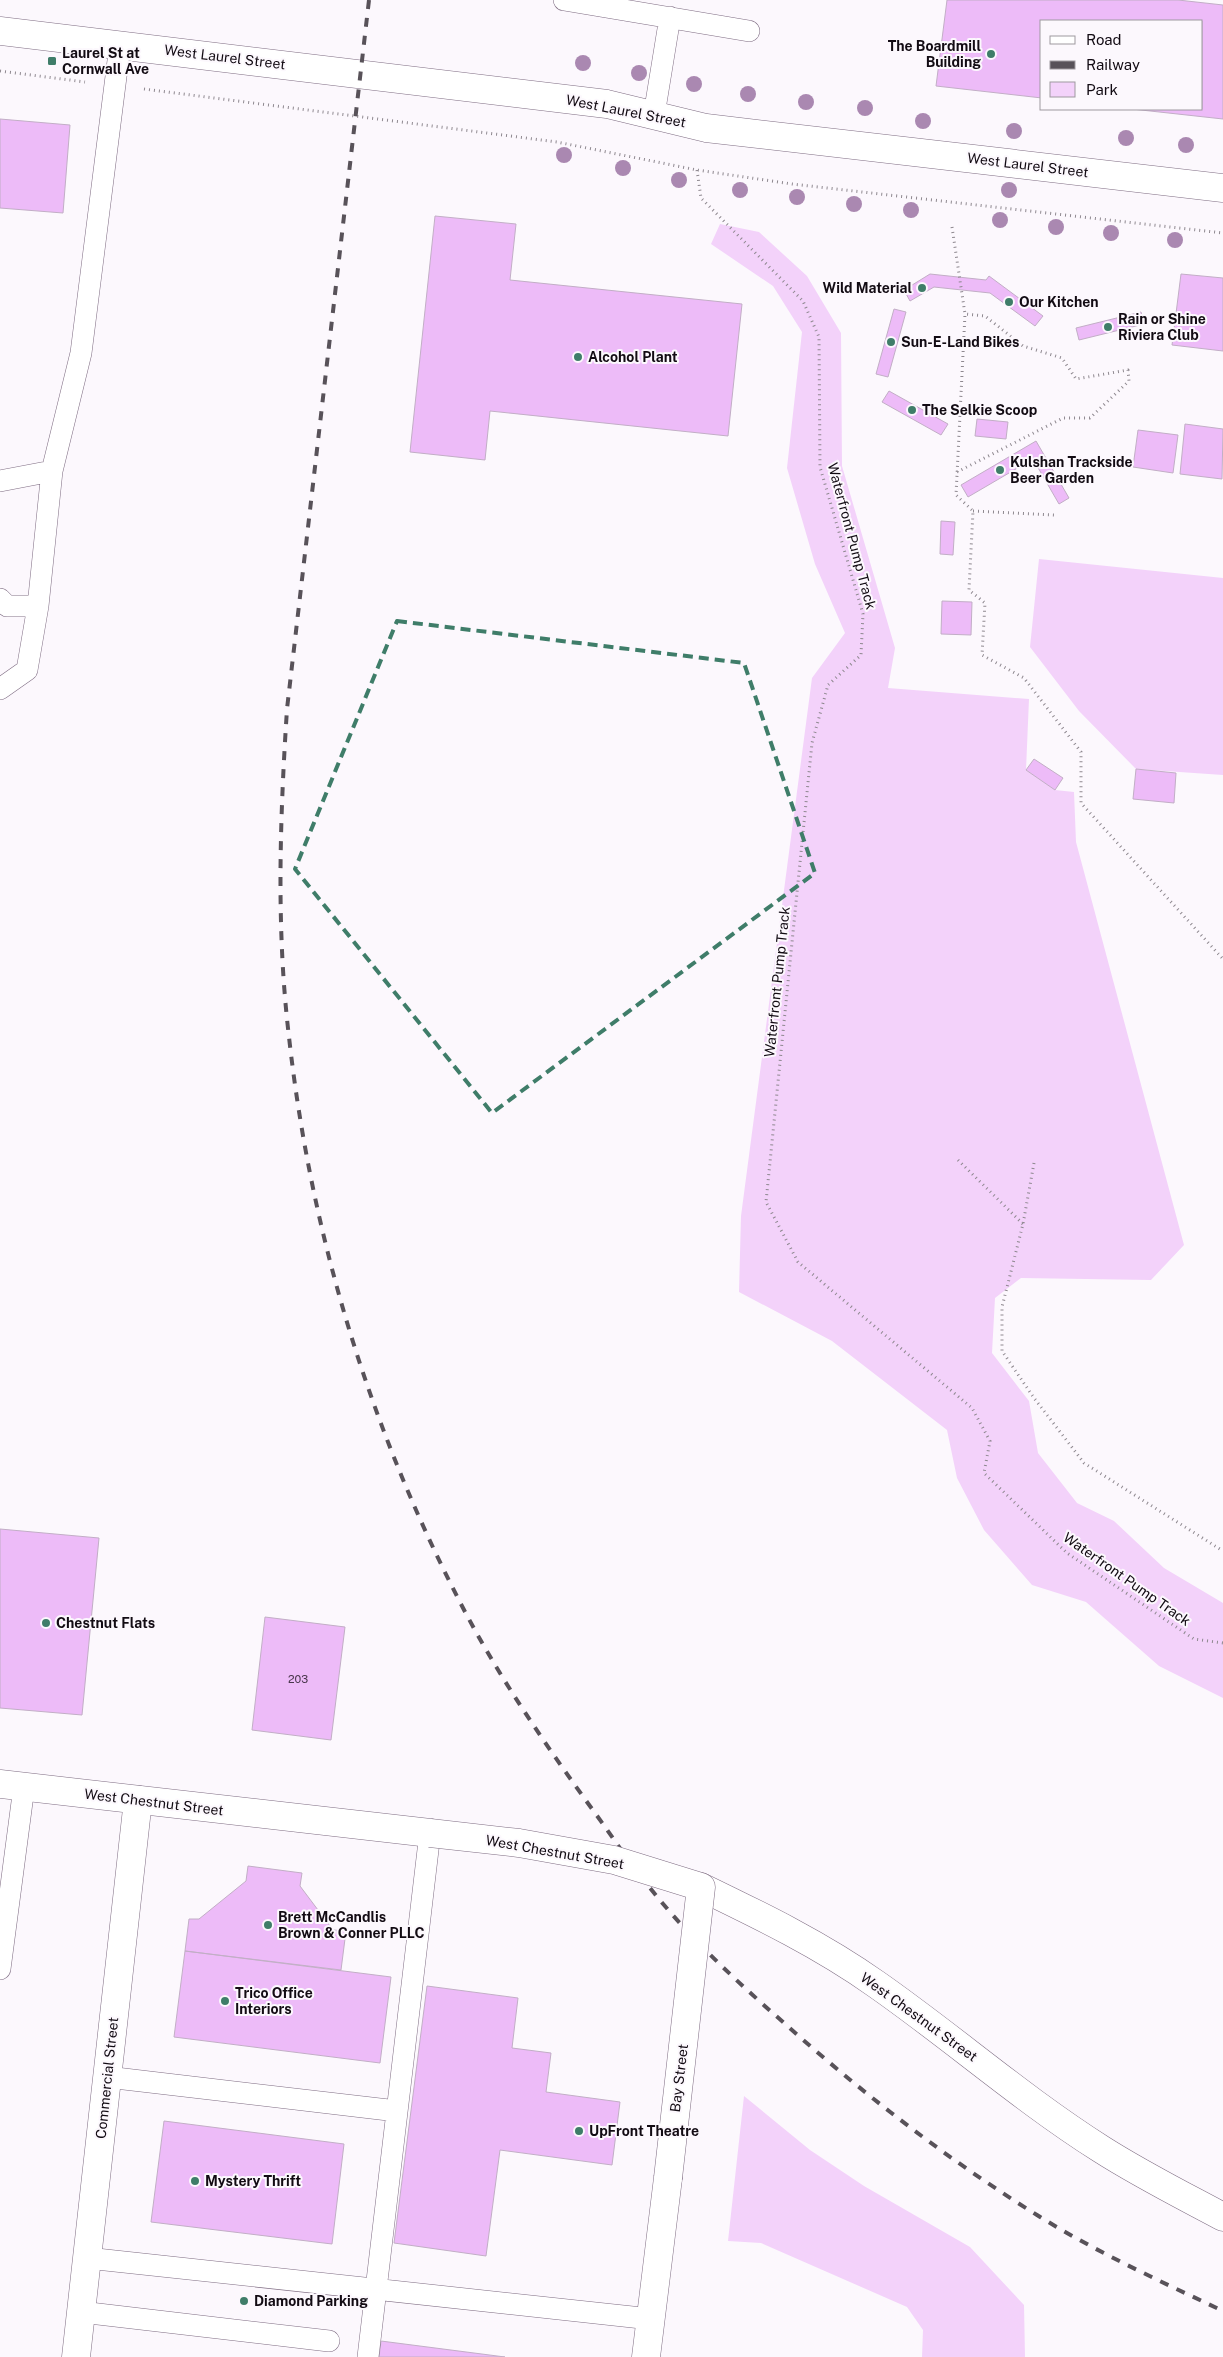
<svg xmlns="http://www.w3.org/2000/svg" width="1223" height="2357" viewBox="0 0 1223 2357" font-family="'Public Sans',sans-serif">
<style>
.green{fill:#f3d2fa}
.building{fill:#edbbf8;stroke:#c2aec6}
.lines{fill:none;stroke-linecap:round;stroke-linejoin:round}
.lane-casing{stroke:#7f6d83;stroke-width:22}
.street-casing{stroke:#7f6d83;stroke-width:29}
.secondary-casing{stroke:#7f6d83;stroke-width:29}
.path{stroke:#8e888f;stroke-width:3;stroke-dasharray:1 4;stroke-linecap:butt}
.lane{stroke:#fff;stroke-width:21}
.street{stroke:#fff;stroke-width:28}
.secondary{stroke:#fff;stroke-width:28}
.rail{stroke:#585259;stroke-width:4;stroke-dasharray:9 9;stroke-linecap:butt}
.secondary-bridge-casing{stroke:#7f6d83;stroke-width:29;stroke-linecap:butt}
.secondary-bridge{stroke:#fff;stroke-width:28}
.tree{fill:#aa88b1}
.marked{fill:none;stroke:#3f7d69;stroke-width:4;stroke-dasharray:10 6;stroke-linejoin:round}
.poi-dot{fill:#3f7d69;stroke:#fcf8fd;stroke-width:2}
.labels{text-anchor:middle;stroke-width:4;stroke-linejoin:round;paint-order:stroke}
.number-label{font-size:11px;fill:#49374c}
.poi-label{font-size:14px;font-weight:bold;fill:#120b13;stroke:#fcf8fd;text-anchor:start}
.street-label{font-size:14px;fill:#120b13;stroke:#fcf8fd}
</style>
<rect width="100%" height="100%" fill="#fcf8fd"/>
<path class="green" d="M720 224 759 232 807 276 841 333 842 466 895 648 888 688 1029 699 1026 770 1055 790 1074 792 1076 842 1184 1245 1151 1280 1021 1278 995 1298 992 1353 1029 1401 1038 1453 1077 1503 1114 1521 1164 1568 1223 1603V1698L1159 1666 1086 1602 1032 1585 984 1530 957 1478 947 1430 832 1341 739 1292 741 1216 812 678 845 633 815 564 787 468 802 332 773 286 711 244Z
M1039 559 1223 578V775L1136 769 1079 711 1030 647Z
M744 2096 810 2150 864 2186 970 2247 1024 2305 1025 2357H922L923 2330 907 2307 761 2243 728 2241Z"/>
<path class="building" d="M947 0H1178L1223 5V119L1132 109H1202V21H1042V98L936 86Z
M0 119 70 125 63 213 0 208Z
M435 216 516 224 510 280 742 304 728 436 490 411 485 460 410 452Z
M930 274 986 280 989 276 1043 316 1035 326 990 293 934 287 910 301 904 290Z
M1181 274 1223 278V351L1172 345Z
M894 309 906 312 888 377 876 374Z
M1141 312 1144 324 1079 340 1076 328Z
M889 391 948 424 941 435 882 402Z
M977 419 1008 422 1006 439 975 436Z
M1185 424 1223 429 1222 479 1180 474Z
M1138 430 1178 435 1173 473 1133 467Z
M1036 441 1069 498 1059 504 1033 459 968 497 961 485Z
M941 521 955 522 953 555 940 554Z
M942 601 972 602 971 635 941 634Z
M1034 759 1063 778 1055 790 1026 770Z
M1136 769 1176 773 1174 803 1133 799Z
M0 1529 99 1538 82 1715 0 1708Z
M265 1617 345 1627 331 1740 252 1730Z
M248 1866 302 1873 300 1886 333 1930 346 1931 341 1970 185 1951 189 1919H199L246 1881Z
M185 1951 391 1977 380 2063 174 2037Z
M427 1986 518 1998 512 2048 551 2053 546 2092 620 2102 612 2165 500 2150 486 2256 394 2243Z
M164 2121 344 2144 332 2244 151 2222Z
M381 2341 505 2357H379Z"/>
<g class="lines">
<defs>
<path id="lane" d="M564 0 749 31
M654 115 670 17
M0 481 52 471
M0 599 7 606H38
M0 689 27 670 38 606 52 471 81 353 120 45
M0 1969 24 1787
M107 2077 397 2111
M87 2258 651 2319
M81 2312 329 2341
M368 2357 430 1833"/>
<path id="street" d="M76 2357 138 1800"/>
<path id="secondary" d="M0 31 607 104 706 128 1223 188
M0 1784 430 1833
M701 1887C761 1916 821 1945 876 1984 952 2037 1022 2099 1101 2149 1140 2174 1182 2195 1223 2217
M646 2357 668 2178"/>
</defs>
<use href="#lane" class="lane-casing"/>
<use href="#street" class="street-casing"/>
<use href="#secondary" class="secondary-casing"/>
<path class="path" d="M0 71 85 82
M144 89 557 142 697 170 792 184 1223 233
M697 170 701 198 803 301 819 337 820 467 863 614 861 655 828 685 812 743 766 1202 798 1262 972 1408 990 1441 984 1473 1067 1553 1194 1639 1223 1643
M952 227 965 314 956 495 973 511 969 590 985 603 982 655 1024 678 1081 752V803L1223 959
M957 472 1063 418H1090L1129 381 1128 370 1076 379 1062 358 1023 346 985 316 965 314
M973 511 1054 515
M958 1160 1023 1224
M1034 1163 1023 1224 1002 1307V1351L1034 1398 1084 1463 1223 1551"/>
<use href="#lane" class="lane"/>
<use href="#street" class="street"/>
<use href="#secondary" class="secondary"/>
<path class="rail" d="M369 0 287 709C280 818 276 928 289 1037 311 1236 370 1429 462 1606 502 1683 552 1754 603 1824 618 1845 633 1868 650 1888 689 1937 736 1981 783 2022 862 2093 947 2159 1037 2215 1096 2252 1160 2281 1223 2311"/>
<defs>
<path id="secondary-bridge" d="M430 1833 519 1843 614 1860 701 1887 668 2178"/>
</defs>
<use href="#secondary-bridge" class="secondary-bridge-casing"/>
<use href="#secondary-bridge" class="secondary-bridge"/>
</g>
<g class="tree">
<circle cx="583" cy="63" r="8"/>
<circle cx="639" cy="73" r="8"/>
<circle cx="694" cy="84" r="8"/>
<circle cx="748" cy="94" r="8"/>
<circle cx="806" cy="102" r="8"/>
<circle cx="865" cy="108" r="8"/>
<circle cx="923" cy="121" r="8"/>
<circle cx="1014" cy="131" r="8"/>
<circle cx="1126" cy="138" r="8"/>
<circle cx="1186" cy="145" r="8"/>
<circle cx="564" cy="155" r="8"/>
<circle cx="623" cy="168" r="8"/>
<circle cx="679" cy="180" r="8"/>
<circle cx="740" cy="190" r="8"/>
<circle cx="1009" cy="190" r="8"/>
<circle cx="797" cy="197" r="8"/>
<circle cx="854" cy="204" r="8"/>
<circle cx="911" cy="210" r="8"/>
<circle cx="1000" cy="220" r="8"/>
<circle cx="1056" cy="227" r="8"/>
<circle cx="1111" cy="233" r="8"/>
<circle cx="1175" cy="240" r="8"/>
</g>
<path class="marked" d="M397 621 744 663 815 873 492 1113 295 869Z"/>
<g class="poi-dot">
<circle cx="991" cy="54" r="5"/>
<rect x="47" y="56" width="10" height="10" rx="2.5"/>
<circle cx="922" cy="288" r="5"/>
<circle cx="1009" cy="302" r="5"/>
<circle cx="1108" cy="327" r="5"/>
<circle cx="891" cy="342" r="5"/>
<circle cx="578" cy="357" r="5"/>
<circle cx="912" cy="410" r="5"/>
<circle cx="1000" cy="470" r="5"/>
<circle cx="46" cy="1623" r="5"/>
<circle cx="268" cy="1925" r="5"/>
<circle cx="225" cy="2001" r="5"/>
<circle cx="579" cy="2131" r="5"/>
<circle cx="195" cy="2181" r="5"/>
<circle cx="244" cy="2301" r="5"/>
</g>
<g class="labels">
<g class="number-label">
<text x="298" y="1683">203</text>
</g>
<g class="poi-label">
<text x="981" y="51" text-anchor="end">The Boardmill<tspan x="981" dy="16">Building</tspan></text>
<text x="62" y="58">Laurel St at<tspan x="62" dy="16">Cornwall Ave</tspan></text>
<text x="912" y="293" text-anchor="end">Wild Material</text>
<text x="1019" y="307">Our Kitchen</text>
<text x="1118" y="324">Rain or Shine<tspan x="1118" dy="16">Riviera Club</tspan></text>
<text x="901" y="347">Sun-E-Land Bikes</text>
<text x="588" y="362">Alcohol Plant</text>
<text x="922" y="415">The Selkie Scoop</text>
<text x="1010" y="467">Kulshan Trackside<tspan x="1010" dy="16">Beer Garden</tspan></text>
<text x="56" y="1628">Chestnut Flats</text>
<text x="278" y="1922">Brett McCandlis<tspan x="278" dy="16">Brown &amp; Conner PLLC</tspan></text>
<text x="235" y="1998">Trico Office<tspan x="235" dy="16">Interiors</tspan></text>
<text x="589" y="2136">UpFront Theatre</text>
<text x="205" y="2186">Mystery Thrift</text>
<text x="254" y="2306">Diamond Parking</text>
</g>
<g class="street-label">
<text transform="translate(225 57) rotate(7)" y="5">West Laurel Street</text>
<text transform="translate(626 111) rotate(11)" y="5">West Laurel Street</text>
<text transform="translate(1028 165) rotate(7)" y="5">West Laurel Street</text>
<text transform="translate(852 536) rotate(75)" y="5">Waterfront Pump Track</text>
<text transform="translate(777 982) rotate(-84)" y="5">Waterfront Pump Track</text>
<text transform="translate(1127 1579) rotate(35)" y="5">Waterfront Pump Track</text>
<text transform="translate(154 1802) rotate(7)" y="5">West Chestnut Street</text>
<text transform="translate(555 1852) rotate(10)" y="5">West Chestnut Street</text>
<text transform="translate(919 2017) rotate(36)" y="5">West Chestnut Street</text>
<text transform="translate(107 2078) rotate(-84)" y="5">Commercial Street</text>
<text transform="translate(679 2078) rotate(-83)" y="5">Bay Street</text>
</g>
</g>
<rect x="1040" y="20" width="162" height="90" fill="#fcf8fd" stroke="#9e999f"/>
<rect x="1050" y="36" width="25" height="8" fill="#ffffff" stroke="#9e999f"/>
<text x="1086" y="45" font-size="15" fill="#120b13">Road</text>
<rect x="1050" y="61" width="25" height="8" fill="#585259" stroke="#9e999f"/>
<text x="1086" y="70" font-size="15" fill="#120b13">Railway</text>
<rect x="1050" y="82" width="25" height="15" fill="#f3d2fa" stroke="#9e999f"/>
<text x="1086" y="95" font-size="15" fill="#120b13">Park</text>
</svg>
